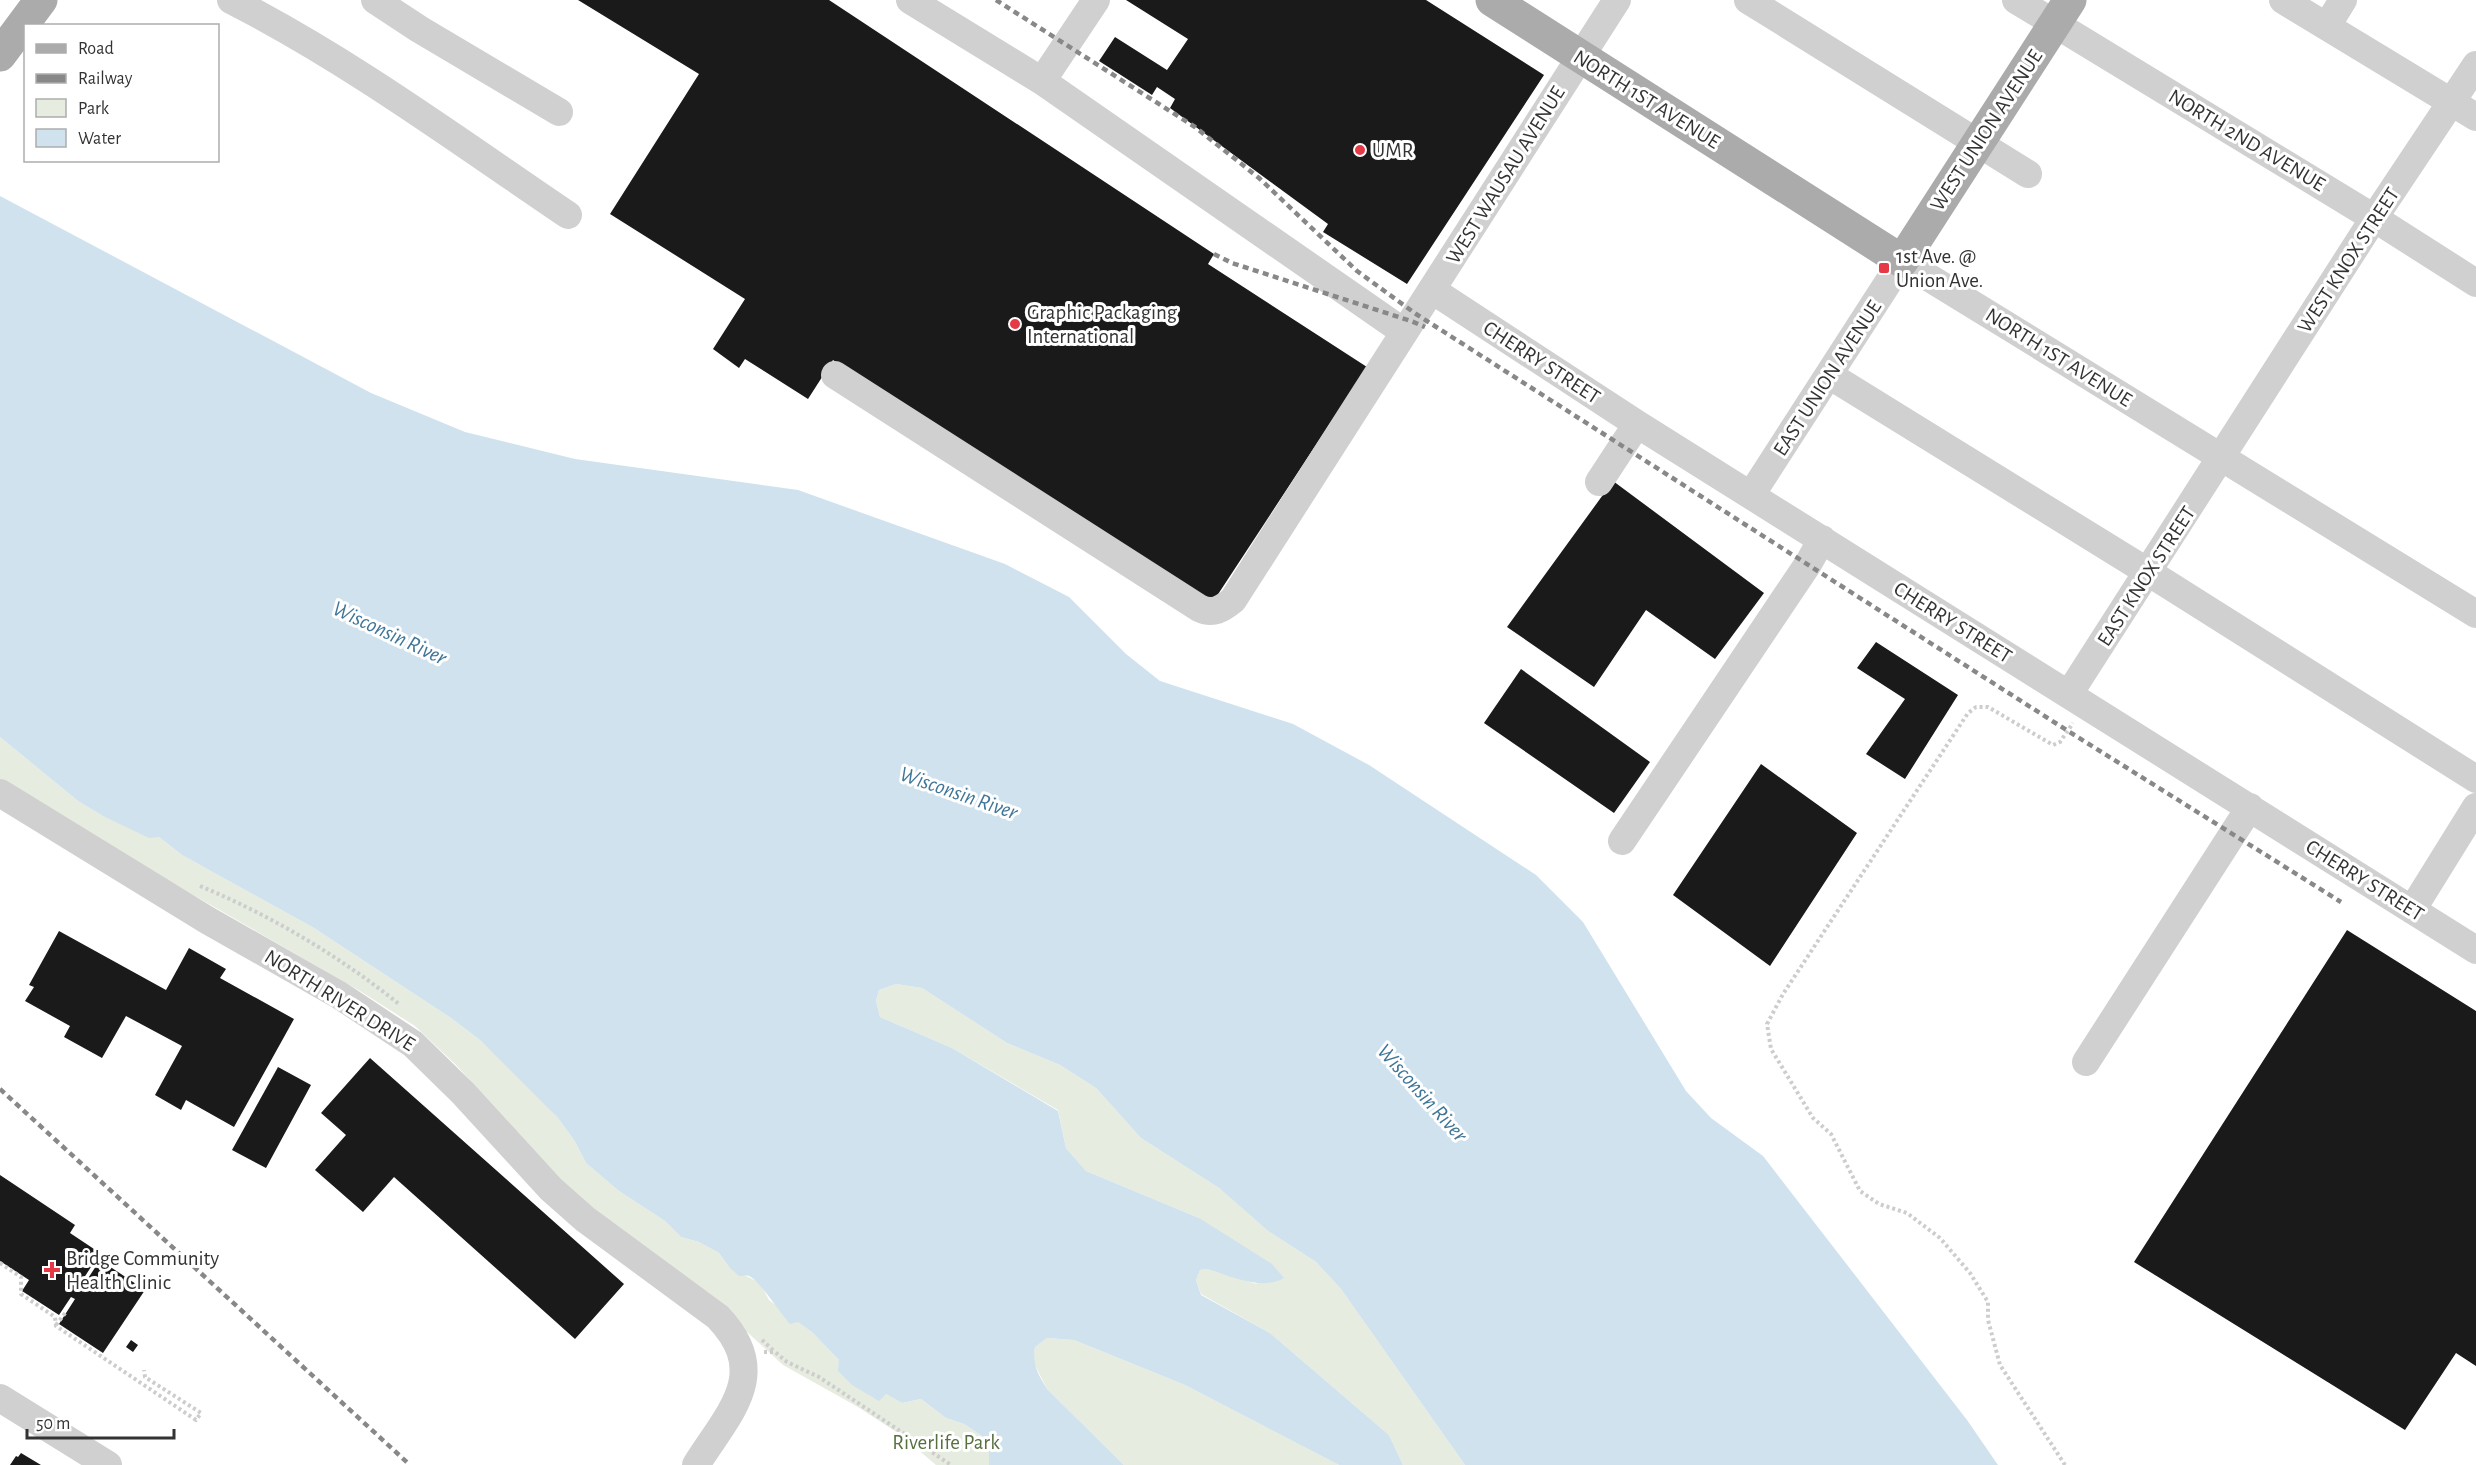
<svg xmlns="http://www.w3.org/2000/svg" width="2476" height="1465" viewBox="0 0 2476 1465" font-family="'Alegreya Sans',sans-serif">
<style>
.green{fill:#e6ecdf}
.water{fill:#cfe2ee}
.building{fill:#1a1a1a}
.lines{fill:none;stroke-linecap:round;stroke-linejoin:round}
.path{stroke:#cdcdcd;stroke-width:4;stroke-dasharray:3 3;stroke-linecap:butt}
.minor{stroke:#d0d0d0;stroke-width:28}
.major{stroke:#ababab;stroke-width:33}
.rail{stroke:#888;stroke-width:4.5;stroke-dasharray:6 4.5;stroke-linecap:butt}
.poi-dot{fill:#e63946;stroke:#fff;stroke-width:2}
.labels{text-anchor:middle;stroke-width:6;stroke-linejoin:round;paint-order:stroke}
.street-label{font-size:21px;fill:#333;stroke:#fff}
.poi-label{font-size:21px;fill:#333;stroke:#fff;text-anchor:start}
.park-label{font-size:21px;fill:#56703f;stroke:#fff}
.water-label{font-size:22px;font-style:italic;fill:#3f7597;stroke:#fff}
</style>
<rect width="100%" height="100%" fill="#fff"/>
<path class="green" d="M0 737 78 801 103 816 159 837 182 855 314 928 451 1018 480 1040 529 1087 558 1118 574 1140 586 1163 619 1191 665 1221 681 1237 699 1242 719 1253 729 1267 760 1283 769 1300 812 1332 839 1360 886 1394 902 1403 921 1399 946 1418 964 1424 985 1438 989 1450V1465H936L901 1435 858 1407 783 1365 746 1331 565 1185 457 1066 415 1026 360 991 129 858 0 779Z
M896 984 922 988 1007 1043 1060 1065 1096 1088 1141 1138 1219 1188 1268 1231 1316 1262 1341 1289 1465 1465H1403L1389 1435 1270 1333 1201 1294 1196 1280 1200 1270 1207 1269 1257 1284 1199 1218 1086 1171 1066 1148 1058 1110 952 1048 880 1017 876 1001 879 990Z
M1047 1338 1074 1340 1185 1385 1339 1465H1124L1047 1389 1033 1361 1035 1347Z"/>
<path class="water" d="M0 196 371 393 465 432 575 459 798 490 1005 564 1069 597 1126 654 1160 681 1293 724 1369 765 1536 875 1583 922 1686 1091 1711 1118 1763 1156 1967 1420 1998 1465H1465L1341 1289 1316 1262 1268 1231 1219 1188 1141 1138 1096 1088 1060 1065 1007 1043 922 988 896 984 879 990 876 1001 880 1017 952 1048 1058 1111 1066 1148 1086 1171 1199 1218 1272 1264 1284 1278C1260 1291 1232 1276 1207 1269L1200 1270 1196 1280 1201 1295 1270 1333 1389 1435 1403 1465H1339L1185 1385 1074 1340 1047 1338 1035 1347C1032 1364 1038 1374 1047 1389L1124 1465H989V1450L985 1438 964 1424 946 1418 921 1399 902 1403 886 1394 879 1401 852 1385 838 1371 839 1360 812 1332 798 1322 790 1324C782 1315 758 1279 749 1276 746 1275 742 1276 739 1276L729 1267 719 1253 699 1242 681 1237 665 1221 619 1191 586 1163 574 1140 558 1118 480 1040 451 1018 314 928 182 855 159 837 149 838 103 816 78 801 0 737Z"/>
<path class="building" d="M578 0H829L1214 254 1208 264 1367 367 1209 608 833 360 808 399 745 359 739 368 713 349 745 299 610 214 699 74Z
M1126 0H1426L1544 75 1407 284 1323 232 1328 224 1170 108 1175 99 1157 87 1152 95 1099 61 1115 37 1167 70 1188 39Z
M1613 481 1764 593 1715 659 1646 610 1594 687 1507 627Z
M1876 642 1958 695 1905 779 1866 754 1905 699 1857 668Z
M1521 669 1650 762 1614 813 1484 723Z
M1761 764 1857 833 1770 966 1673 895Z
M2347 930 2476 1011V1366L2456 1353 2405 1430 2134 1262Z
M59 931 166 990 189 948 226 969 220 978 294 1019 234 1127 186 1100 181 1110 155 1095 182 1046 126 1016 102 1058 64 1037 70 1026 25 1001 34 987 29 985Z
M370 1058 624 1284 575 1339 394 1177 363 1212 315 1170 346 1135 321 1113Z
M278 1067 311 1085 266 1168 232 1150Z
M0 1175 75 1225 70 1233 100 1253 80 1284 83 1286 100 1260 145 1290 103 1353 59 1324 75 1299 71 1297 59 1315 22 1291 29 1280 0 1261Z
M131 1340 138 1345 133 1352 126 1347Z
M21 1453 41 1465H10L16 1456 18 1457Z"/>
<g class="lines">
<path class="path" d="M200 886C272 916 339 956 399 1004
M0 1263 21 1277V1294L55 1317 56 1326 196 1420 201 1413 145 1377 144 1370
M56 1325 66 1312
M762 1340 775 1352
M764 1352H775L787 1362 819 1377 951 1465
M2065 1465 2000 1365 1988 1320V1302L1970 1273 1940 1238 1907 1213 1879 1204 1860 1191 1831 1134 1813 1118 1771 1049 1767 1024 1783 994 1968 713 1976 707H1988L2053 745 2060 742 2073 723"/>
<path class="minor" d="M231 0C350 61 457 140 568 215
M375 0 419 29 559 112
M910 0 1042 81 1404 332
M1748 0 2028 174
M2016 0 2374 218 2476 283
M2283 0 2476 117
M2327 26 2343 0
M1042 81 1096 0
M1432 290 1637 424 2476 950
M835 375 1199 608C1213 615 1222 609 1233 600L1617 0
M1829 375 2148 572 2476 779
M1599 482 1637 424
M1751 495 1902 261 2476 614
M2069 694 2374 218 2476 65
M0 793 207 920 339 995 413 1044 463 1093 551 1189 585 1219 718 1317C772 1374 729 1412 696 1465
M1622 841 1808 564 1822 539
M2412 910 2476 807
M2086 1062 2250 807
M0 1398 108 1465"/>
<path class="major" d="M1492 0 1902 261 2070 0
M0 55 41 0"/>
<path class="rail" d="M996 0 1195 127 1259 178 1357 271 1416 314 2068 731 2341 902
M1214 254 1232 263 1411 321 1425 327
M0 1089 410 1465"/>
</g>
<g class="poi-dot">
<circle cx="1360" cy="150" r="6"/>
<rect x="1878" y="262" width="12" height="12" rx="3"/>
<circle cx="1015" cy="324" r="6"/>
<path d="M49 1261h6v6h6v6h-6v6h-6v-6h-6v-6h6z"/>
</g>
<g class="labels">
<g class="street-label">
<text transform="translate(1647 99) rotate(32)" y="7">NORTH 1ST AVENUE</text>
<text transform="translate(1986 130) rotate(-57)" y="7">WEST UNION AVENUE</text>
<text transform="translate(2247 140) rotate(31)" y="7">NORTH 2ND AVENUE</text>
<text transform="translate(1505 175) rotate(-58)" y="7">WEST WAUSAU AVENUE</text>
<text transform="translate(2348 260) rotate(-57)" y="7">WEST KNOX STREET</text>
<text transform="translate(2059 357) rotate(32)" y="7">NORTH 1ST AVENUE</text>
<text transform="translate(1542 362) rotate(33)" y="7">CHERRY STREET</text>
<text transform="translate(1827 378) rotate(-57)" y="7">EAST UNION AVENUE</text>
<text transform="translate(2146 576) rotate(-57)" y="7">EAST KNOX STREET</text>
<text transform="translate(1953 622) rotate(32)" y="7">CHERRY STREET</text>
<text transform="translate(2365 880) rotate(32)" y="7">CHERRY STREET</text>
<text transform="translate(340 1000) rotate(32)" y="7">NORTH RIVER DRIVE</text>
</g>
<g class="poi-label">
<text x="1372" y="157">UMR</text>
<text x="1896" y="263">1st Ave. @<tspan x="1896" dy="24">Union Ave.</tspan></text>
<text x="1027" y="319">Graphic Packaging<tspan x="1027" dy="24">International</tspan></text>
<text x="66" y="1265">Bridge Community<tspan x="66" dy="24">Health Clinic</tspan></text>
</g>
<g class="park-label">
<text x="946" y="1449">Riverlife Park</text>
</g>
<g class="water-label">
<text transform="translate(390 632) rotate(25)" y="8">Wisconsin River</text>
<text transform="translate(959 792) rotate(19)" y="8">Wisconsin River</text>
<text transform="translate(1423 1092) rotate(48)" y="8">Wisconsin River</text>
</g>
</g>
<rect x="24" y="24" width="195" height="138" fill="#ffffff" stroke="#adadad" stroke-width="1.5"/>
<rect x="36" y="44" width="30" height="9" fill="#ababab" stroke="#adadad" stroke-width="1.5"/>
<text x="78" y="54" font-size="18" fill="#333333">Road</text>
<rect x="36" y="74" width="30" height="9" fill="#888888" stroke="#adadad" stroke-width="1.5"/>
<text x="78" y="84" font-size="18" fill="#333333">Railway</text>
<rect x="36" y="99" width="30" height="18" fill="#e6ecdf" stroke="#adadad" stroke-width="1.5"/>
<text x="78" y="114" font-size="18" fill="#333333">Park</text>
<rect x="36" y="129" width="30" height="18" fill="#cfe2ee" stroke="#adadad" stroke-width="1.5"/>
<text x="78" y="144" font-size="18" fill="#333333">Water</text>
<path d="M27 1429v9h147v-9" fill="none" stroke="#333333" stroke-width="3"/>
<text x="36" y="1429" font-size="18" fill="#333333" stroke="#ffffff" stroke-width="4.5" paint-order="stroke">50 m</text>
</svg>
